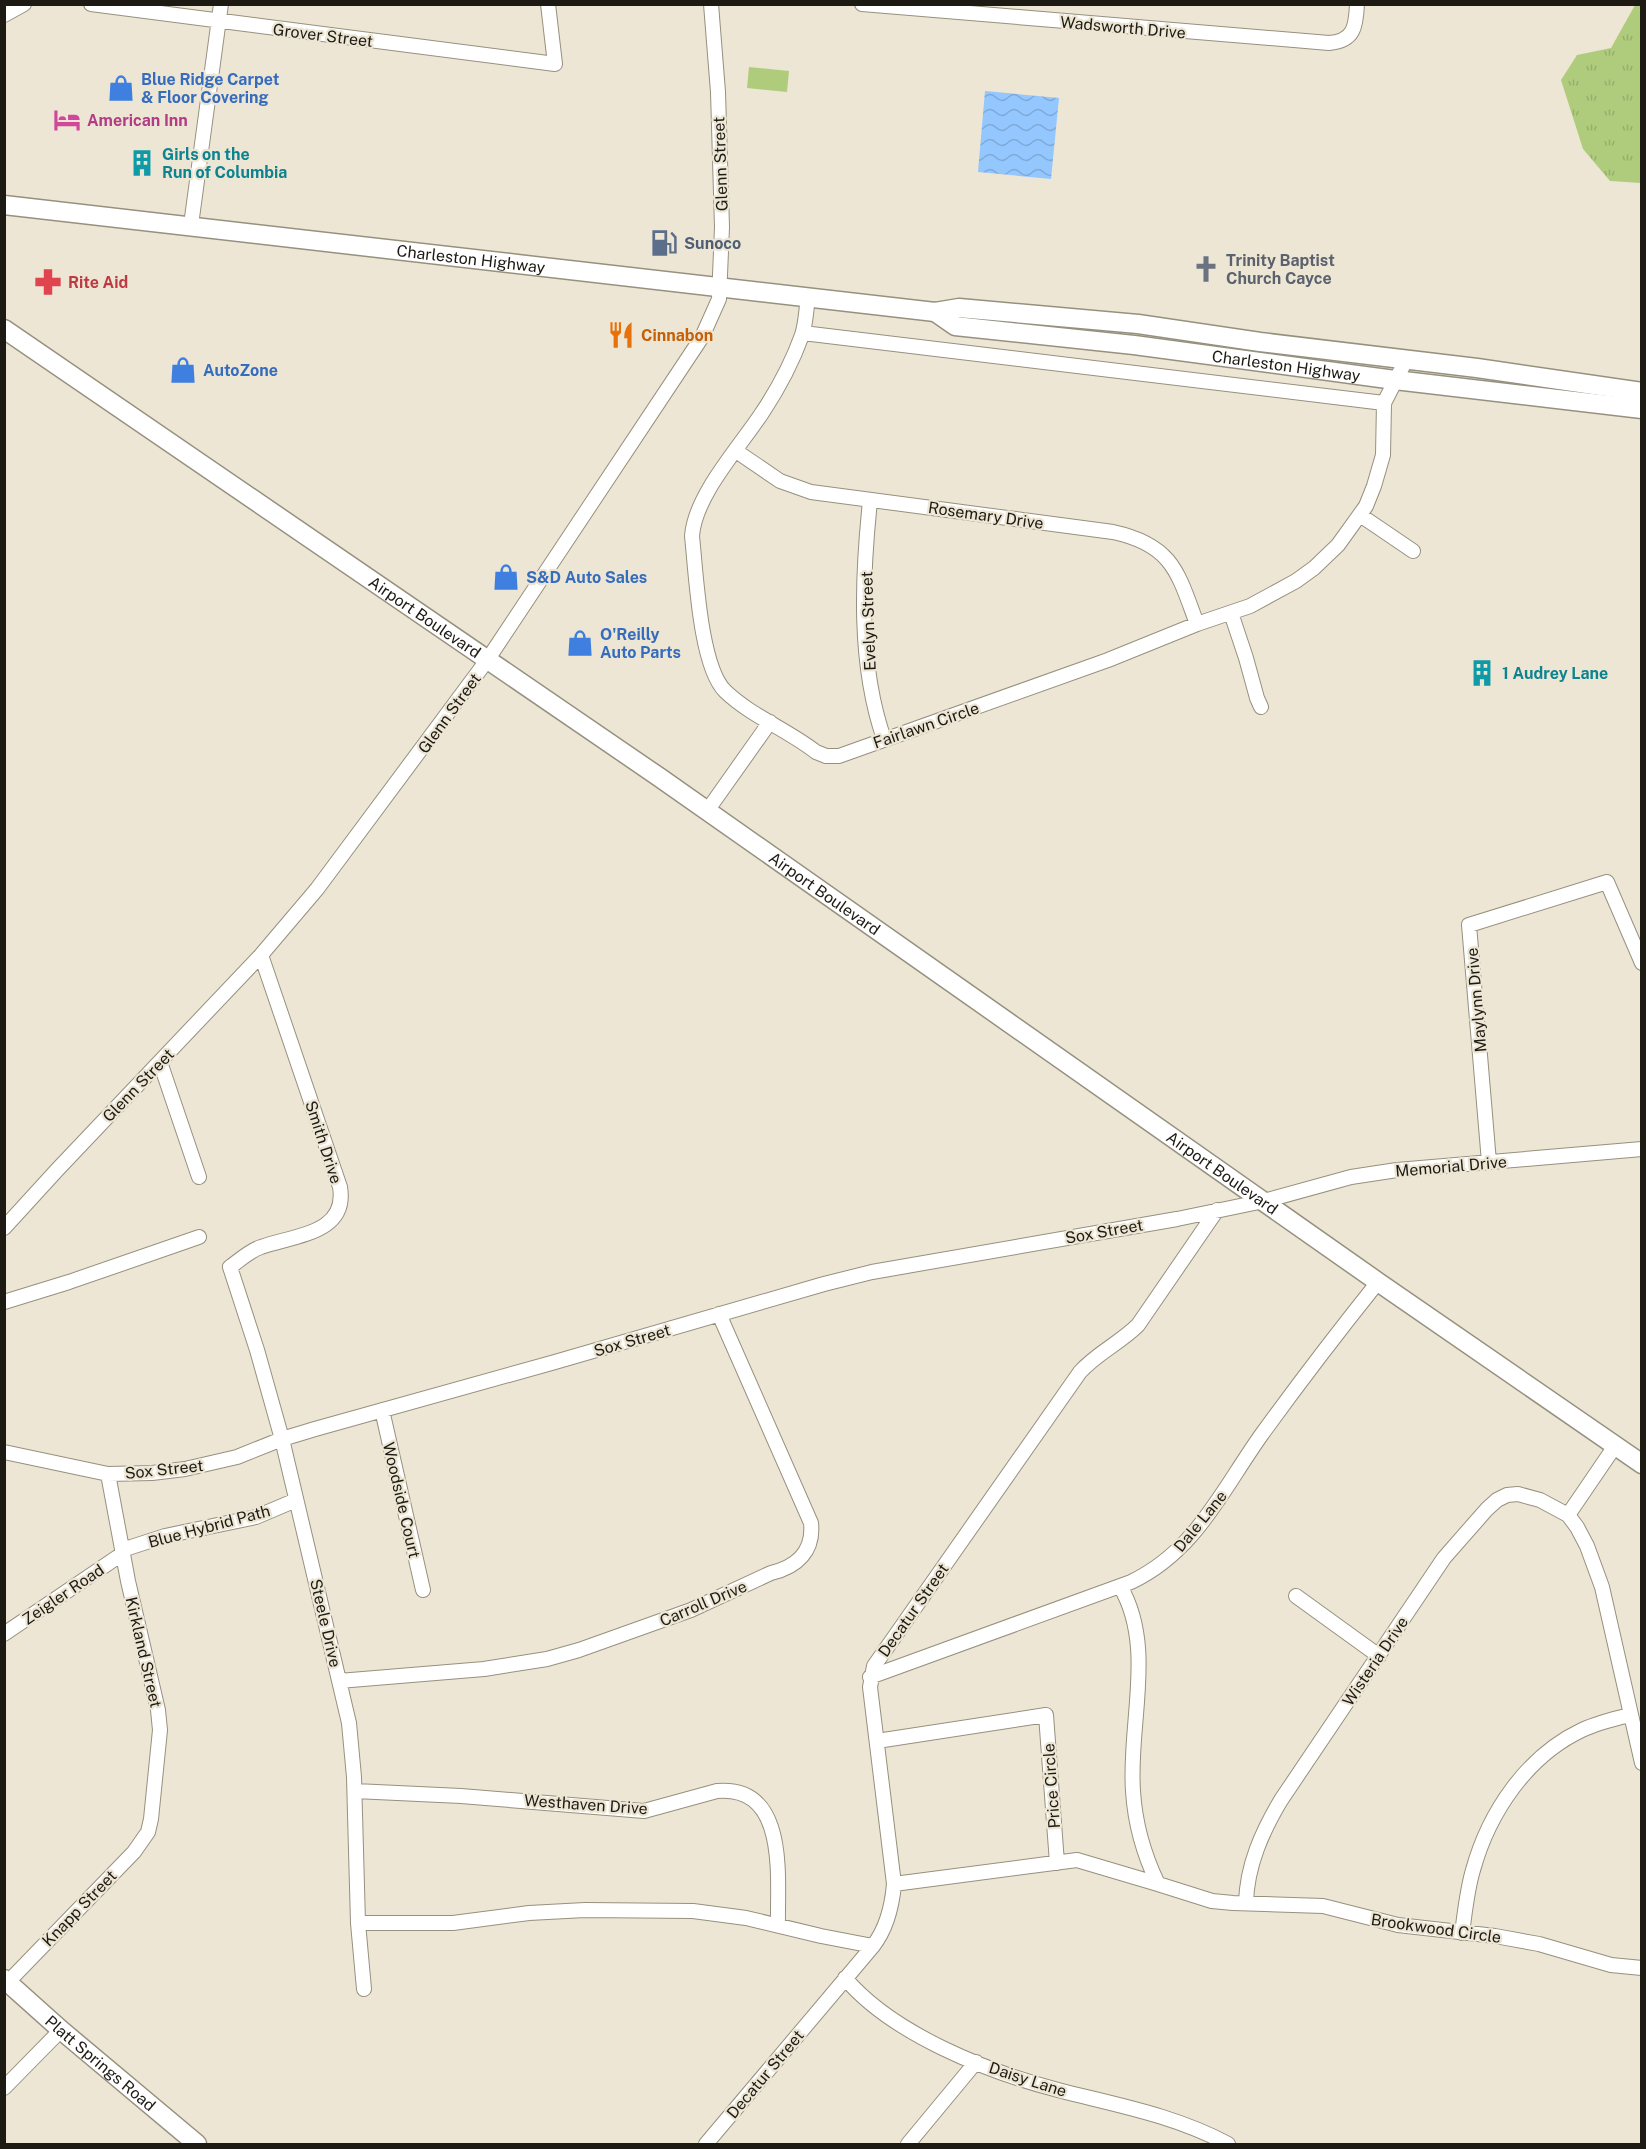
<svg xmlns="http://www.w3.org/2000/svg" width="1646" height="2149" viewBox="0 0 1646 2149" font-family="'Public Sans',sans-serif">
<style>
.grass{fill:url(#grass-tufts)}
.park{fill:#afcc7c}
.water{fill:url(#water-waves)}
.lines{fill:none;stroke-linecap:round;stroke-linejoin:round}
.minor-casing{stroke:#96907f;stroke-width:16}
.major-casing{stroke:#96907f;stroke-width:21}
.minor{stroke:#fff;stroke-width:14}
.major{stroke:#fff;stroke-width:18}
.labels{text-anchor:middle;stroke-width:4.5;stroke-linejoin:round;paint-order:stroke}
.street-label{font-size:16px;fill:#1d1a14;stroke:#ede6d4}
.shop-label{font-size:16px;font-weight:bold;fill:#366cbe;stroke:#ede6d4;text-anchor:start}
.hotel-label{font-size:16px;font-weight:bold;fill:#b23c85;stroke:#ede6d4;text-anchor:start}
.culture-label{font-size:16px;font-weight:bold;fill:#0d838f;stroke:#ede6d4;text-anchor:start}
.service-label{font-size:16px;font-weight:bold;fill:#4e5e75;stroke:#ede6d4;text-anchor:start}
.worship-label{font-size:16px;font-weight:bold;fill:#5b616d;stroke:#ede6d4;text-anchor:start}
.health-label{font-size:16px;font-weight:bold;fill:#be3a42;stroke:#ede6d4;text-anchor:start}
.food-label{font-size:16px;font-weight:bold;fill:#c56008;stroke:#ede6d4;text-anchor:start}
</style>
<defs>
<pattern id="grass-tufts" width="24" height="20" patternUnits="userSpaceOnUse" patternTransform="scale(1.5)"><rect width="24" height="20" fill="#afcc7c"/><path d="M3 7l-1-3M5 7V3M7 7l1-3M15 17l-1-3M17 17v-4M19 17l1-3" fill="none" stroke="#96af6a"/></pattern>
<pattern id="water-waves" width="16" height="10" patternUnits="userSpaceOnUse" patternTransform="scale(1.5)"><rect width="16" height="10" fill="#93c7fe"/><path d="M0 5q4-4 8 0t8 0" fill="none" stroke="#7eaad9"/></pattern>
</defs>
<rect width="100%" height="100%" fill="#ede6d4"/>
<path class="grass" d="M1635 5H1642L1641 183 1610 181 1583 149 1561 80 1577 55 1611 48Z"/>
<path class="park" d="M749 67 789 71 787 92 747 88Z"/>
<path class="water" d="M985 91 1059 98 1051 179 978 172Z"/>
<g class="lines">
<defs>
<path id="minor" d="M91 4 555 64 548 4
M862 4 1329 43C1354 41 1356 27 1357 4
M4 15 24 4
M191 225 221 4
M808 298C806 310 806 323 802 335 792 363 778 389 762 413 739 448 695 495 692 536 696 573 700 666 725 691 751 716 788 730 816 752L826 756H839L1108 660 1197 624 1250 606 1296 581 1314 568 1338 545 1366 506 1374 486 1383 455 1384 403 1406 360
M803 333 1384 403
M736 451 780 481 811 492 1113 532C1173 545 1178 573 1197 624
M870 501C862 578 858 664 884 739
M1360 515 1413 551
M1231 613 1246 658 1257 698 1261 707
M707 811 770 722
M261 955 340 1187C348 1234 294 1235 261 1247 249 1251 240 1260 230 1267L257 1350 282 1439 349 1723 354 1777 358 1923 364 1989
M160 1062 199 1177
M1489 1162 1469 925 1607 882 1642 963
M4 1228 57 1170 261 955 317 889 488 659 702 337 719 299 722 227 718 92 711 4
M4 1302 69 1282 199 1237
M382 1410 423 1590
M4 1452 108 1474 152 1473 185 1469 237 1457 282 1439 315 1429 555 1362 824 1284 872 1272 1177 1219 1264 1201 1351 1177 1397 1170 1642 1149
M1568 1515 1615 1446
M122 1550 165 1536 256 1517 296 1500
M1120 1586C1156 1647 1128 1724 1133 1791 1135 1824 1144 1855 1158 1884L1212 1901 1233 1903 1323 1906 1398 1925 1495 1936 1539 1944 1611 1965 1642 1968
M1296 1596 1379 1656
M4 1634 122 1554
M870 1677 1131 1582C1196 1551 1222 1490 1262 1434 1299 1383 1338 1332 1378 1282
M339 1681 484 1669 547 1659 579 1650 691 1610 771 1573C797 1567 814 1551 811 1523L719 1314
M877 1741 1046 1715 1057 1863
M355 1791 461 1796 644 1811 717 1791C789 1785 777 1879 778 1925
M894 1884 1077 1860 1158 1884
M1246 1903C1247 1865 1262 1832 1281 1800L1444 1558 1487 1509 1497 1500 1507 1495 1518 1494 1540 1500 1568 1515 1577 1527 1587 1546 1602 1587 1642 1763
M358 1923H453L529 1913 585 1910 693 1911 746 1918 821 1936 873 1946
M1462 1933C1465 1912 1467 1890 1473 1870 1489 1812 1527 1756 1582 1730 1597 1723 1613 1719 1630 1715
M845 1978C892 2034 988 2072 1058 2090 1116 2105 1174 2115 1228 2144
M8 1982 134 1852 148 1832 151 1819 160 1730 158 1710 128 1581 108 1474
M4 2088 61 2030
M706 2144 873 1946C887 1928 892 1907 894 1884L870 1687 874 1666 1080 1372C1097 1353 1120 1343 1138 1325L1217 1210
M908 2144 976 2062"/>
<g id="major">
<path id="s1" d="M4 205 935 312 959 308 1138 324 1260 342 1477 368 1642 392"/>
<path id="s2" d="M935 312 955 326 1134 345 1395 380 1642 409"/>
<path id="s3" d="M4 329 659 777 1378 1282 1642 1464"/>
<path id="s4" d="M4 1979 61 2030 197 2144"/>
</g>
</defs>
<use href="#minor" class="minor-casing"/>
<use href="#major" class="major-casing"/>
<use href="#minor" class="minor"/>
<use href="#major" class="major"/>
</g>
<defs>
<symbol id="shop-bare" viewBox="-9 -9 18 18"><path d="M-5-2.5h2.3a2.7 3.5 0 0 1 5.4 0H5L5.5 6h-11ZM-1.5-2.5h3a1.5 2.3 0 0 0-3 0Z" fill="#3f7fe0" stroke="#ede6d4" stroke-width="2.5" paint-order="stroke"/></symbol>
<symbol id="hotel-bare" viewBox="-9 -9 18 18"><path d="M-6-4.5h1.5V1H6V5H4.5V3h-9V5H-6ZM-4 0a1.8 1.8 0 1 1 3.6 0ZM.5 0V-2.5h3Q6-2.5 6 0Z" fill="#d1479c" stroke="#ede6d4" stroke-width="2.5" paint-order="stroke"/></symbol>
<symbol id="building-bare" viewBox="-9 -9 18 18"><path d="M-4-6H4V6H1V3H-1V6H-4ZM-2.5-4.3h1.7v1.8h-1.7ZM.8-4.3h1.7v1.8H.8ZM-2.5-1h1.7V.8h-1.7ZM.8-1h1.7V.8H.8Z" fill="#0f9aa8" stroke="#ede6d4" stroke-width="2.5" paint-order="stroke"/></symbol>
<symbol id="fuel-bare" viewBox="-9 -9 18 18"><path d="M-5.5-6h7V0h2V4h1.3V-2.5L3-4.5l.8-.8L6-3V5H2.5V1h-1V6h-7ZM-4.2-4.7v3.2H.2V-4.7Z" fill="#5c6f8a" stroke="#ede6d4" stroke-width="2.5" paint-order="stroke"/></symbol>
<symbol id="church-bare" viewBox="-9 -9 18 18"><path d="M-1.2-6h2.4v3.5h3.3v2.4h-3.3V6h-2.4V-.1h-3.3v-2.4h3.3Z" fill="#6b7280" stroke="#ede6d4" stroke-width="2.5" paint-order="stroke"/></symbol>
<symbol id="pharmacy-bare" viewBox="-9 -9 18 18"><path d="M-2-6h4v4h4v4h-4v4h-4v-4h-4v-4h4Z" fill="#e0444e" stroke="#ede6d4" stroke-width="2.5" paint-order="stroke"/></symbol>
<symbol id="restaurant-bare" viewBox="-9 -9 18 18"><path d="M-5-6h1v4h1v-4h1v4h1v-4h1v5L-1.5 .5V6h-2V.5L-5-1ZM5-6V6H3V1.5H1.5Q1.5-4 5-6Z" fill="#e8710a" stroke="#ede6d4" stroke-width="2.5" paint-order="stroke"/></symbol>
</defs>
<g fill-rule="evenodd">
<use href="#shop-bare" x="102" y="69" width="38" height="38"/>
<use href="#hotel-bare" x="48" y="101" width="38" height="38"/>
<use href="#building-bare" x="123" y="144" width="38" height="38"/>
<use href="#fuel-bare" x="645" y="224" width="38" height="38"/>
<use href="#church-bare" x="1187" y="250" width="38" height="38"/>
<use href="#pharmacy-bare" x="29" y="263" width="38" height="38"/>
<use href="#restaurant-bare" x="602" y="316" width="38" height="38"/>
<use href="#shop-bare" x="164" y="351" width="38" height="38"/>
<use href="#shop-bare" x="487" y="558" width="38" height="38"/>
<use href="#shop-bare" x="561" y="624" width="38" height="38"/>
<use href="#building-bare" x="1463" y="654" width="38" height="38"/>
</g>
<g class="labels">
<g class="street-label">
<text transform="translate(1123 27) rotate(5)" y="6">Wadsworth Drive</text>
<text transform="translate(323 35) rotate(7)" y="6">Grover Street</text>
<text transform="translate(720 164) rotate(-92)" y="6">Glenn Street</text>
<text dy="6" stroke="none"><textPath href="#s1" startOffset="470">Charleston Highway</textPath></text>
<text dy="6" stroke="none"><textPath href="#s2" startOffset="358">Charleston Highway</textPath></text>
<text transform="translate(986 515) rotate(8)" y="6">Rosemary Drive</text>
<text dy="6" stroke="none"><textPath href="#s3" startOffset="510">Airport Boulevard</textPath></text>
<text transform="translate(868 621) rotate(-92)" y="6">Evelyn Street</text>
<text transform="translate(449 713) rotate(-54)" y="6">Glenn Street</text>
<text transform="translate(926 725) rotate(-19)" y="6">Fairlawn Circle</text>
<text dy="6" stroke="none"><textPath href="#s3" startOffset="996">Airport Boulevard</textPath></text>
<text transform="translate(1476 1000) rotate(-95)" y="6">Maylynn Drive</text>
<text transform="translate(138 1085) rotate(-46)" y="6">Glenn Street</text>
<text transform="translate(324 1142) rotate(72)" y="6">Smith Drive</text>
<text transform="translate(1451 1166) rotate(-5)" y="6">Memorial Drive</text>
<text dy="6" stroke="none"><textPath href="#s3" startOffset="1482">Airport Boulevard</textPath></text>
<text transform="translate(1104 1231) rotate(-10)" y="6">Sox Street</text>
<text transform="translate(632 1340) rotate(-16)" y="6">Sox Street</text>
<text transform="translate(164 1469) rotate(-6)" y="6">Sox Street</text>
<text transform="translate(402 1500) rotate(77)" y="6">Woodside Court</text>
<text transform="translate(1200 1521) rotate(-51)" y="6">Dale Lane</text>
<text transform="translate(209 1526) rotate(-15)" y="6">Blue Hybrid Path</text>
<text transform="translate(63 1594) rotate(-34)" y="6">Zeigler Road</text>
<text transform="translate(703 1603) rotate(-23)" y="6">Carroll Drive</text>
<text transform="translate(913 1610) rotate(-55)" y="6">Decatur Street</text>
<text transform="translate(326 1623) rotate(77)" y="6">Steele Drive</text>
<text transform="translate(144 1652) rotate(77)" y="6">Kirkland Street</text>
<text transform="translate(1375 1661) rotate(-56)" y="6">Wisteria Drive</text>
<text transform="translate(1051 1786) rotate(-94)" y="6">Price Circle</text>
<text transform="translate(586 1804) rotate(4)" y="6">Westhaven Drive</text>
<text transform="translate(79 1908) rotate(-46)" y="6">Knapp Street</text>
<text transform="translate(1436 1928) rotate(8)" y="6">Brookwood Circle</text>
<text dy="6" stroke="none"><textPath href="#s4" startOffset="128">Platt Springs Road</textPath></text>
<text transform="translate(765 2074) rotate(-50)" y="6">Decatur Street</text>
<text transform="translate(1028 2079) rotate(18)" y="6">Daisy Lane</text>
</g>
<g class="shop-label">
<text x="141" y="85">Blue Ridge Carpet<tspan x="141" dy="18">&amp; Floor Covering</tspan></text>
<text x="203" y="376">AutoZone</text>
<text x="526" y="583">S&amp;D Auto Sales</text>
<text x="600" y="640">O'Reilly<tspan x="600" dy="18">Auto Parts</tspan></text>
</g>
<g class="hotel-label">
<text x="87" y="126">American Inn</text>
</g>
<g class="culture-label">
<text x="162" y="160">Girls on the<tspan x="162" dy="18">Run of Columbia</tspan></text>
<text x="1502" y="679">1 Audrey Lane</text>
</g>
<g class="service-label">
<text x="684" y="249">Sunoco</text>
</g>
<g class="worship-label">
<text x="1226" y="266">Trinity Baptist<tspan x="1226" dy="18">Church Cayce</tspan></text>
</g>
<g class="health-label">
<text x="68" y="288">Rite Aid</text>
</g>
<g class="food-label">
<text x="641" y="341">Cinnabon</text>
</g>
</g>
<rect width="1646" height="2149" fill="none" stroke="#1d1a14" stroke-width="12"/>
</svg>
